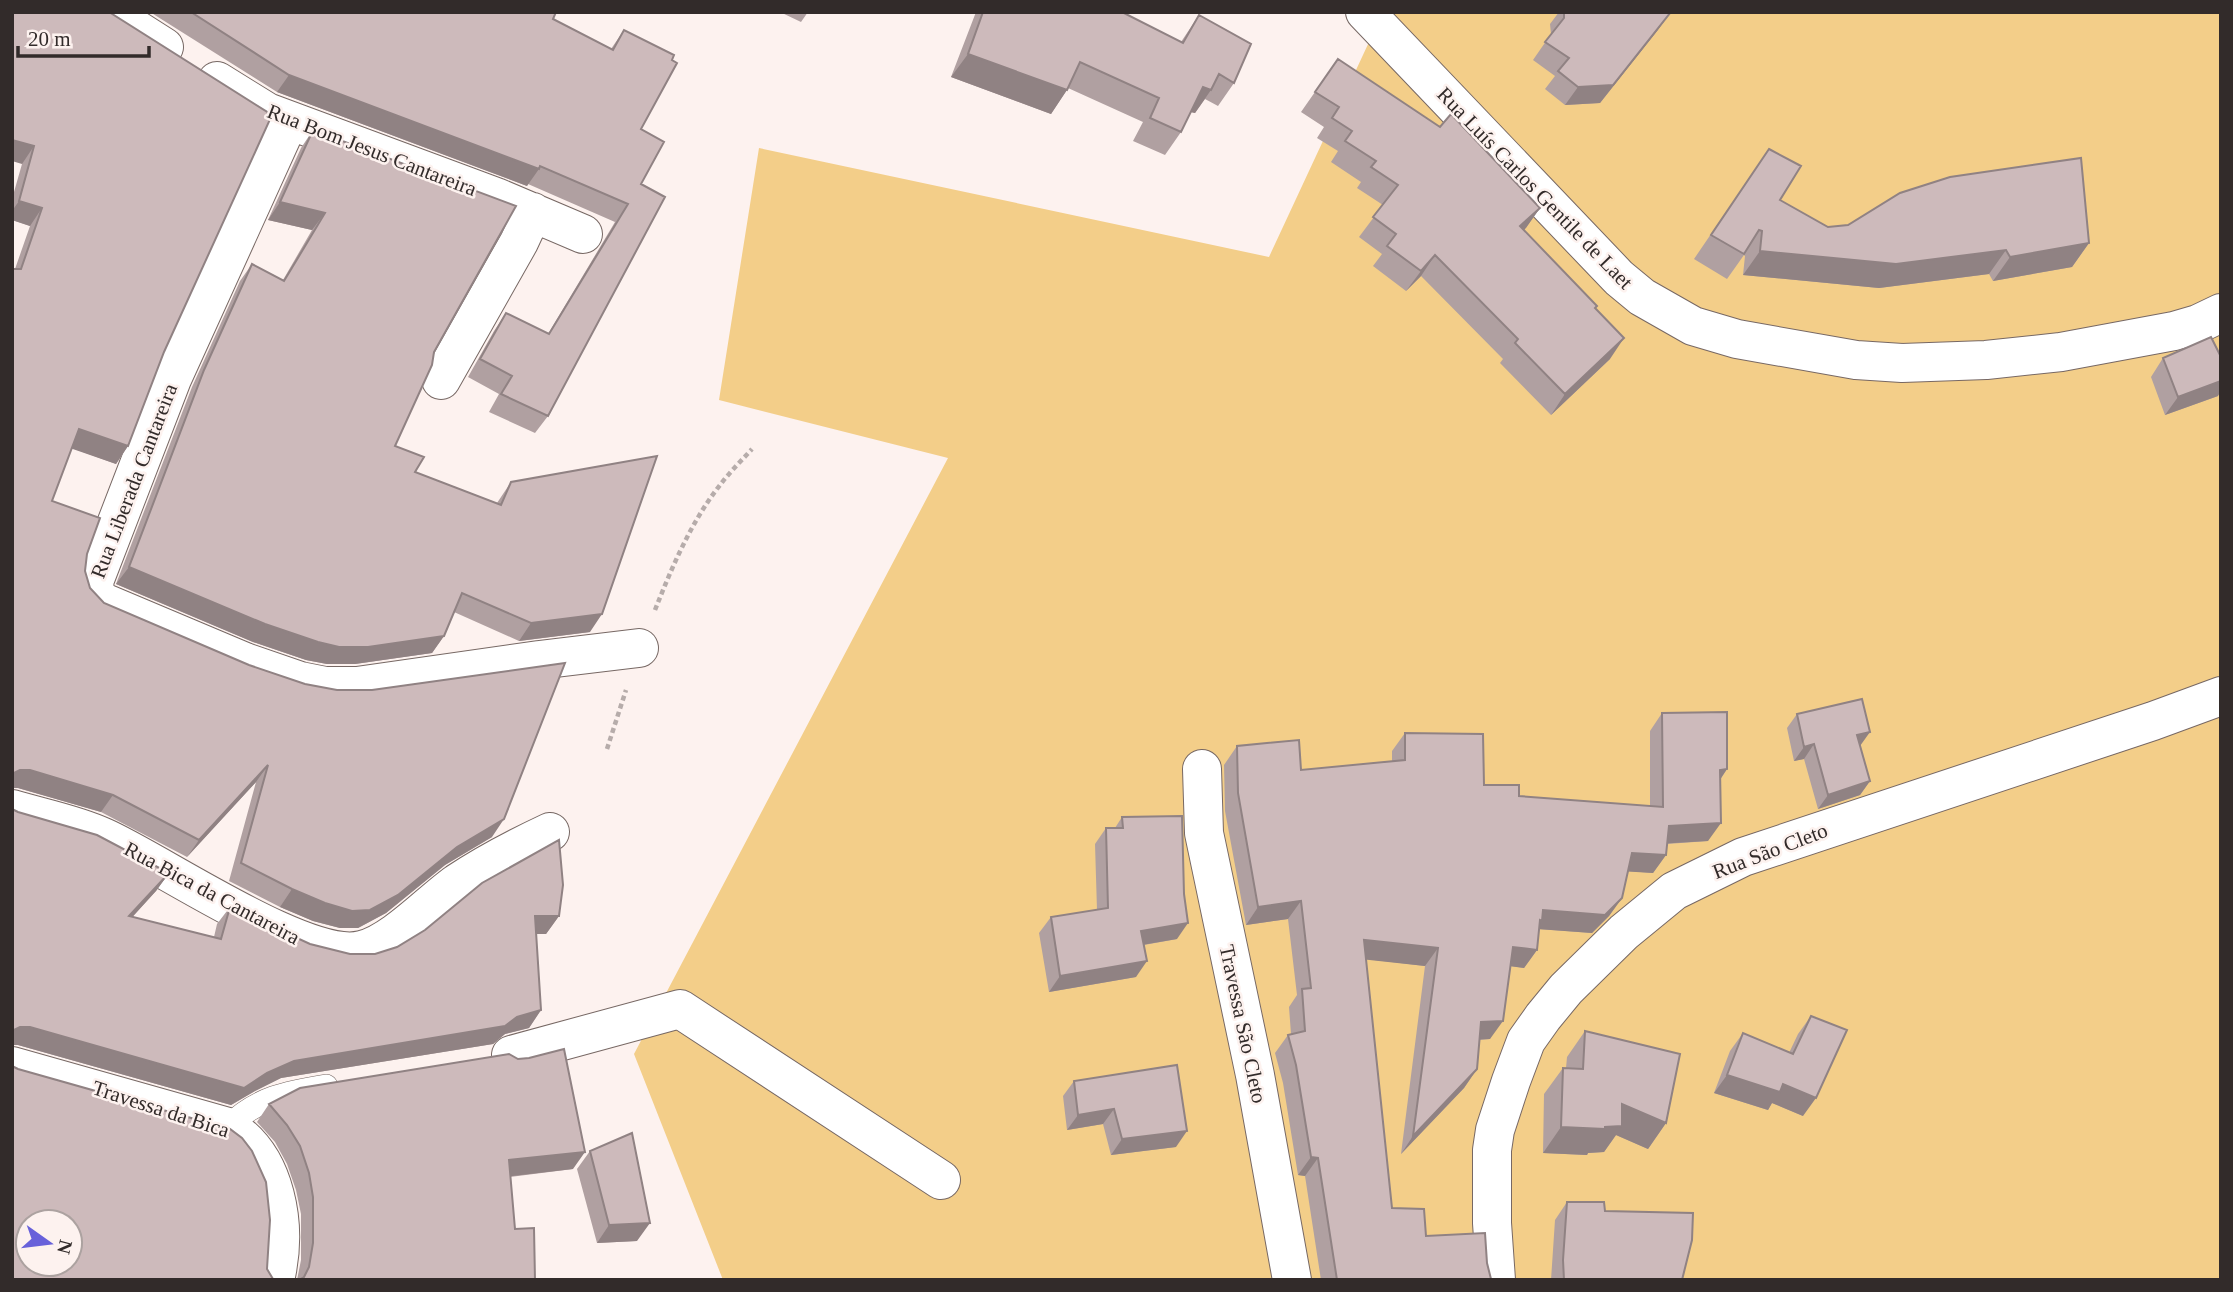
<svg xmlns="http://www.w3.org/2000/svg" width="2233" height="1292" viewBox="0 0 2233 1292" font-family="Georgia,serif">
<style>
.green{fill:#f3ce89}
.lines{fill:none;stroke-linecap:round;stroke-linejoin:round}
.lane-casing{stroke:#776864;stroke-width:24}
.street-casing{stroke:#776864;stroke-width:40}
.path{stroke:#b6acaa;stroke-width:4.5;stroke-dasharray:5 3.5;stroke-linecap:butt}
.lane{stroke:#fff;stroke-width:23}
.street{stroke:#fff;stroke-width:38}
.wall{fill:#b0a0a1}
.shaded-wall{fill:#908283}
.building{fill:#cdbabb;stroke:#908283;stroke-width:2;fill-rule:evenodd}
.labels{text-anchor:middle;stroke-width:5;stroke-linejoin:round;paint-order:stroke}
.street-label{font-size:21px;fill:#322b2a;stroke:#fdf2ef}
</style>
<rect width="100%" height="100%" fill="#fdf2ef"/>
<path class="green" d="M1383 12H2221V1280H723L634 1054 948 458 719 400 759 148 1269 257Z"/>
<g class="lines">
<defs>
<path id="lane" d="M228 1127C256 1098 288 1092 326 1086"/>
<path id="street" d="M109 12 164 47
M1365 12 1619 278 1642 297 1693 326 1737 339 1856 360 1902 363 1986 360 2061 352 2174 331 2198 324 2221 313
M217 81 267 112 496 197 583 234
M289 121 172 379 95 579C93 591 95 596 105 603L245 662 300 681 325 686H357L539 660 639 648
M441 380 519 242 533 212
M1202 769 1204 833 1255 1075 1292 1280
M12 809C42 818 75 824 103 837 160 862 306 964 362 950 394 942 430 902 457 883 487 863 518 847 550 832
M511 1055 680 1009 941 1180
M12 1066 228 1127C277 1157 288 1226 275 1280
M1496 1280 1492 1223V1150L1495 1130 1511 1081 1526 1041 1543 1017 1566 989 1624 932 1674 891 1743 857 2153 721 2221 696"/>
</defs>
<use href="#lane" class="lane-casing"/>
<use href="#street" class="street-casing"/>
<path class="path" d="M655 610C672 567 691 522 720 485 729 473 741 461 752 449
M607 749 626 690"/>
<use href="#lane" class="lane"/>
<use href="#street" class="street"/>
</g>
<path class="wall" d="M12 12 164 352 128 446 116 464 72 448 52 501 87 554 85 571 90 588 104 603 492 837 445 865 386 913 358 928H340L313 921 280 907 229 881 256 782 187 857 101 812 18 788 15 269 30 226 12 220V199L22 164Z
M150 12H556L553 19 611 49 624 30 641 129V184L548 416 535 433 489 412 499 394 468 377 494 331 506 313 548 334 615 222 528 184 527 186 277 92Z
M780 12H808L801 22Z
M976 12H1122L1181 42 1199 15 1234 83 1218 106 1205 99 1195 113 1191 112 1181 132 1165 155 1133 141 1143 122 1068 88 1051 114 951 77Z
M1559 12H1669L1670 13 1657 31 1600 103 1565 105 1545 89 1555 76 1533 60 1551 34 1550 24Z
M1338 59 1540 208 1524 230 1596 309 1610 359 1551 415 1500 363 1503 359 1421 276 1406 291 1373 266 1382 254 1359 237 1383 205 1357 188 1361 182 1331 162 1338 151 1317 138 1324 127 1301 112Z
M313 130 434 352 395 446 415 472 497 503 511 482 590 632 519 641 454 612 444 636 432 653 355 664H327L306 660 253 642 116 584 192 387 240 281 252 264 283 280 312 230 268 220 301 148Z
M1769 149 1780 200 1828 227 2089 243 2072 267 1993 281 1989 274 1879 288 1743 275 1745 256 1744 255 1727 279 1694 259Z
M2163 358 2218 396 2165 415 2151 377Z
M1662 713 1727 769 1720 780 1708 841 1667 844 1666 855 1653 873 1628 871 1622 898 1609 916 1592 933 1539 929 1537 950 1524 968 1511 966 1490 1039 1479 1040 1477 1069 1464 1088 1401 1154 1425 966 1366 959 1392 1208 1426 1236 1487 1263 1491 1279 1321 1280 1305 1176 1298 1175 1283 1083 1275 1053 1288 1035 1291 1034 1289 1007 1297 995 1288 919 1246 925 1225 811 1224 765 1237 746 1301 770 1392 761V751L1405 733 1484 785 1519 796 1650 806V731Z
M1797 714 1860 745 1870 781 1860 795 1818 809 1804 759 1794 761 1787 728Z
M18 812 169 873 156 891 132 917 214 937 217 924 230 907 310 944 350 954H375L559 916 546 934H536L541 1010 529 1028 505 1034 493 1044 281 1078 255 1091 231 1105 18 1045Z
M1122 817 1177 939 1144 945 1136 977 1049 992 1039 933 1051 917 1097 910 1095 844 1106 828H1115Z
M1811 1016 1803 1116 1772 1103 1768 1110 1714 1093 1730 1051 1743 1033 1789 1053 1798 1034Z
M1585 1031 1666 1123 1648 1149 1616 1135 1604 1152 1588 1153 1587 1155 1543 1153 1544 1094 1563 1068H1566L1567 1057Z
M1074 1081 1176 1147 1111 1155 1103 1124 1067 1130 1063 1096Z
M269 1104 573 1169 510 1177 515 1229 535 1280H297L301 1260V1214L296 1190 287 1164 275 1142 257 1122Z
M590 1151 637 1241 597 1243 577 1169Z
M1567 1202 1605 1211 1682 1280H1551L1555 1220Z"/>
<path class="shaded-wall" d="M1670 13 1657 31 1600 103 1565 105 1578 87Z
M968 54 1067 90 1051 114 951 77Z
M289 75 539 169 527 186 277 92Z
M1203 87 1211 90 1195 113 1186 111Z
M12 140 34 146 22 164 12 161Z
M19 201 42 208 30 226 12 220V211Z
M280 202 325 213 312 230 268 220Z
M1540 208 1526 228 1506 246 1520 226Z
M2089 243 2072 267 1993 281 2010 257Z
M2006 250 1989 274 1879 288 1743 275 1760 251Z
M1435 255 1421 276 1406 291 1421 271Z
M1624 338 1610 359 1551 415 1565 394Z
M2221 381V391L2218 396 2165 415 2178 397Z
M79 429 128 446 116 464 67 447Z
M129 567 444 636 432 653 355 664H327L306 660 253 642 116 584Z
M602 614 590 632 519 641 531 623Z
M1870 732 1860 746 1857 735Z
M1814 744 1804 759 1794 761 1804 747Z
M268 765 256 782 187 857 199 840Z
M1727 769 1715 787 1720 770Z
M20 770H30L113 795 101 812 18 788H12V774Z
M1870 781 1860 795 1818 809 1828 795Z
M504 819 492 837 445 865 386 913 358 928H340L313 921 280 907 292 889 457 847Z
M1721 823 1708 841 1657 844 1669 826Z
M1632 853 1666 855 1653 873 1619 871Z
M169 873 156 891 117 934 129 916Z
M1622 898 1609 916 1592 933 1537 929 1543 910Z
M1301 901 1288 919 1246 925 1258 907Z
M535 916H559L546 934H522Z
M1188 923 1177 939 1130 947 1141 931Z
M1364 940 1438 948 1425 966 1351 958Z
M1513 947 1537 950 1524 968 1501 965Z
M1147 961 1136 977 1049 992 1060 976Z
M541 1010 529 1028 505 1034 493 1044 281 1078 255 1091 231 1105 18 1045H12V1031L20 1027H30L267 1073 294 1061 517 1017Z
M1503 1021 1490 1039 1468 1040 1481 1022Z
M1477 1069 1464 1088 1401 1154 1413 1136Z
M1727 1075 1783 1084 1816 1098 1803 1116 1772 1103 1768 1110 1714 1093Z
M1622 1104 1666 1123 1648 1149 1616 1135 1604 1152 1588 1153 1587 1155 1543 1153 1561 1127Z
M1114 1109 1103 1124 1067 1130 1078 1115Z
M1187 1131 1176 1147 1111 1155 1122 1139Z
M585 1152 573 1169 496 1178 509 1160Z
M1311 1157 1318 1158 1305 1176 1298 1175Z
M650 1223 637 1241 597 1243 609 1225Z"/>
<path class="building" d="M12 12H109L272 115 164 352 128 446 79 429 52 501 100 518 87 554 85 571 90 588 104 603 249 665 305 684 337 690H372L565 663 504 819 457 847 398 895 370 910 352 911 325 903 292 889 241 863 268 765 199 840 113 795 30 770H20L12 774V269H21L42 208 19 201 34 146 12 140Z
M191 12H556L553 19 613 50 624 30 674 55 672 60 677 63 641 129 664 142 641 184 665 197 548 416 501 394 512 376 480 359 506 313 549 334 628 204 540 166 539 169 289 75Z
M983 12H1122L1183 43 1199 15 1251 44 1234 83 1219 74 1211 90 1203 87 1181 132 1150 118 1159 98 1080 62 1067 90 968 54Z
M1564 12H1669L1670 13 1613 85 1578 87 1558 71 1569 58 1545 42 1564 18Z
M1338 59 1440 127 1451 114 1540 208 1520 226 1597 306 1595 308 1624 338 1565 394 1515 343 1518 339 1435 255 1421 271 1387 246 1396 234 1373 217 1398 185 1371 167 1376 161 1345 141 1352 131 1332 118 1339 107 1315 92Z
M313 130 516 206 434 352 432 365 395 446 424 457 415 472 501 505 511 482 657 456 602 614 531 623 462 593 444 636 368 647H339L318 642 265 624 129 567 204 370 252 264 284 281 325 213 280 202Z
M1769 149 1801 166 1780 200 1828 227 1848 225 1900 193 1950 177 2081 158 2089 243 2010 257 2006 250 1896 264 1760 251 1762 231 1759 230 1744 254 1711 235Z
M2211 337 2221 357V381L2178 397 2163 358Z
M1862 699 1870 732 1857 735 1870 781 1828 795 1814 744 1804 747 1797 714Z
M1727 712V769L1720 770 1721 823 1669 826 1666 855 1632 853 1622 898 1605 915 1543 910 1542 921 1540 920 1537 950 1513 947 1503 1021 1481 1022 1477 1069 1413 1136 1438 948 1364 940 1392 1208 1424 1209 1426 1236 1485 1233 1487 1263 1491 1279 1337 1280 1318 1158 1311 1157 1296 1065 1288 1035 1305 1031 1302 989 1311 988 1301 901 1258 907 1238 793 1237 746 1299 740 1301 770 1405 760V733L1483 734 1484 785H1519V796L1663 807 1662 713Z
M12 809 18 812 97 835 169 873 129 916 221 939 230 907 310 944 350 954H375L397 947 425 930 482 883 559 840 563 885 559 916H535L541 1010 517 1017 505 1026 294 1061 267 1073 244 1088 30 1027H20L12 1031Z
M1182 816 1184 894 1188 923 1141 931 1147 961 1060 976 1051 917 1108 908 1106 828H1123L1122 817Z
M1811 1016 1847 1030 1816 1098 1783 1084 1780 1092 1727 1075 1743 1033 1793 1054Z
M1585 1031 1680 1054 1666 1123 1622 1104V1126L1605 1127V1129L1561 1127 1563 1068 1583 1069Z
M564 1049 585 1152 509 1160 515 1229 534 1228 535 1280H299L304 1277 309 1267 313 1243V1197L309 1173 300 1146 287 1125 269 1104 300 1088 509 1054 518 1059 529 1058Z
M1177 1065 1187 1131 1122 1139 1114 1109 1078 1115 1074 1081Z
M12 1066 18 1069 230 1129 242 1138 252 1151 266 1182 270 1220 267 1269 273 1279 275 1280H12ZM28 1222H70V1264H28Z
M632 1133 650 1223 609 1225 590 1151Z
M1567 1202H1604L1605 1211 1693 1213 1692 1240 1682 1280H1564L1563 1260Z"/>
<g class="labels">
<g class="street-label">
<text transform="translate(372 150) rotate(21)" y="7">Rua Bom Jesus Cantareira</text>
<text transform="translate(1535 188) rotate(46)" y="7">Rua Luís Carlos Gentile de Laet</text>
<text transform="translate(134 481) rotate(-69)" y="7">Rua Liberada Cantareira</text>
<text transform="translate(1770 851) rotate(-21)" y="7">Rua São Cleto</text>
<text transform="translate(212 893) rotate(28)" y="7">Rua Bica da Cantareira</text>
<text transform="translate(1243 1024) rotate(78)" y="7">Travessa São Cleto</text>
<text transform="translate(161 1109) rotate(18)" y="7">Travessa da Bica</text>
</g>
</g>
<rect width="2233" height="1292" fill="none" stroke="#322b2a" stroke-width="28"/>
<g transform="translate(49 1243) rotate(104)"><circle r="33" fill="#fdf2ef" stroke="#aca2a0" stroke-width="2"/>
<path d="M0-5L12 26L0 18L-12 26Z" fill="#6861da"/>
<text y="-10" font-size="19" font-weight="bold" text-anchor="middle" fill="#322b2a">N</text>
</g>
<path d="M18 46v10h131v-10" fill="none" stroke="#322b2a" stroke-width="3.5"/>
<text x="28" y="46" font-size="21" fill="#322b2a" stroke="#fdf2ef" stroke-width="5" paint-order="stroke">20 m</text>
</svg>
